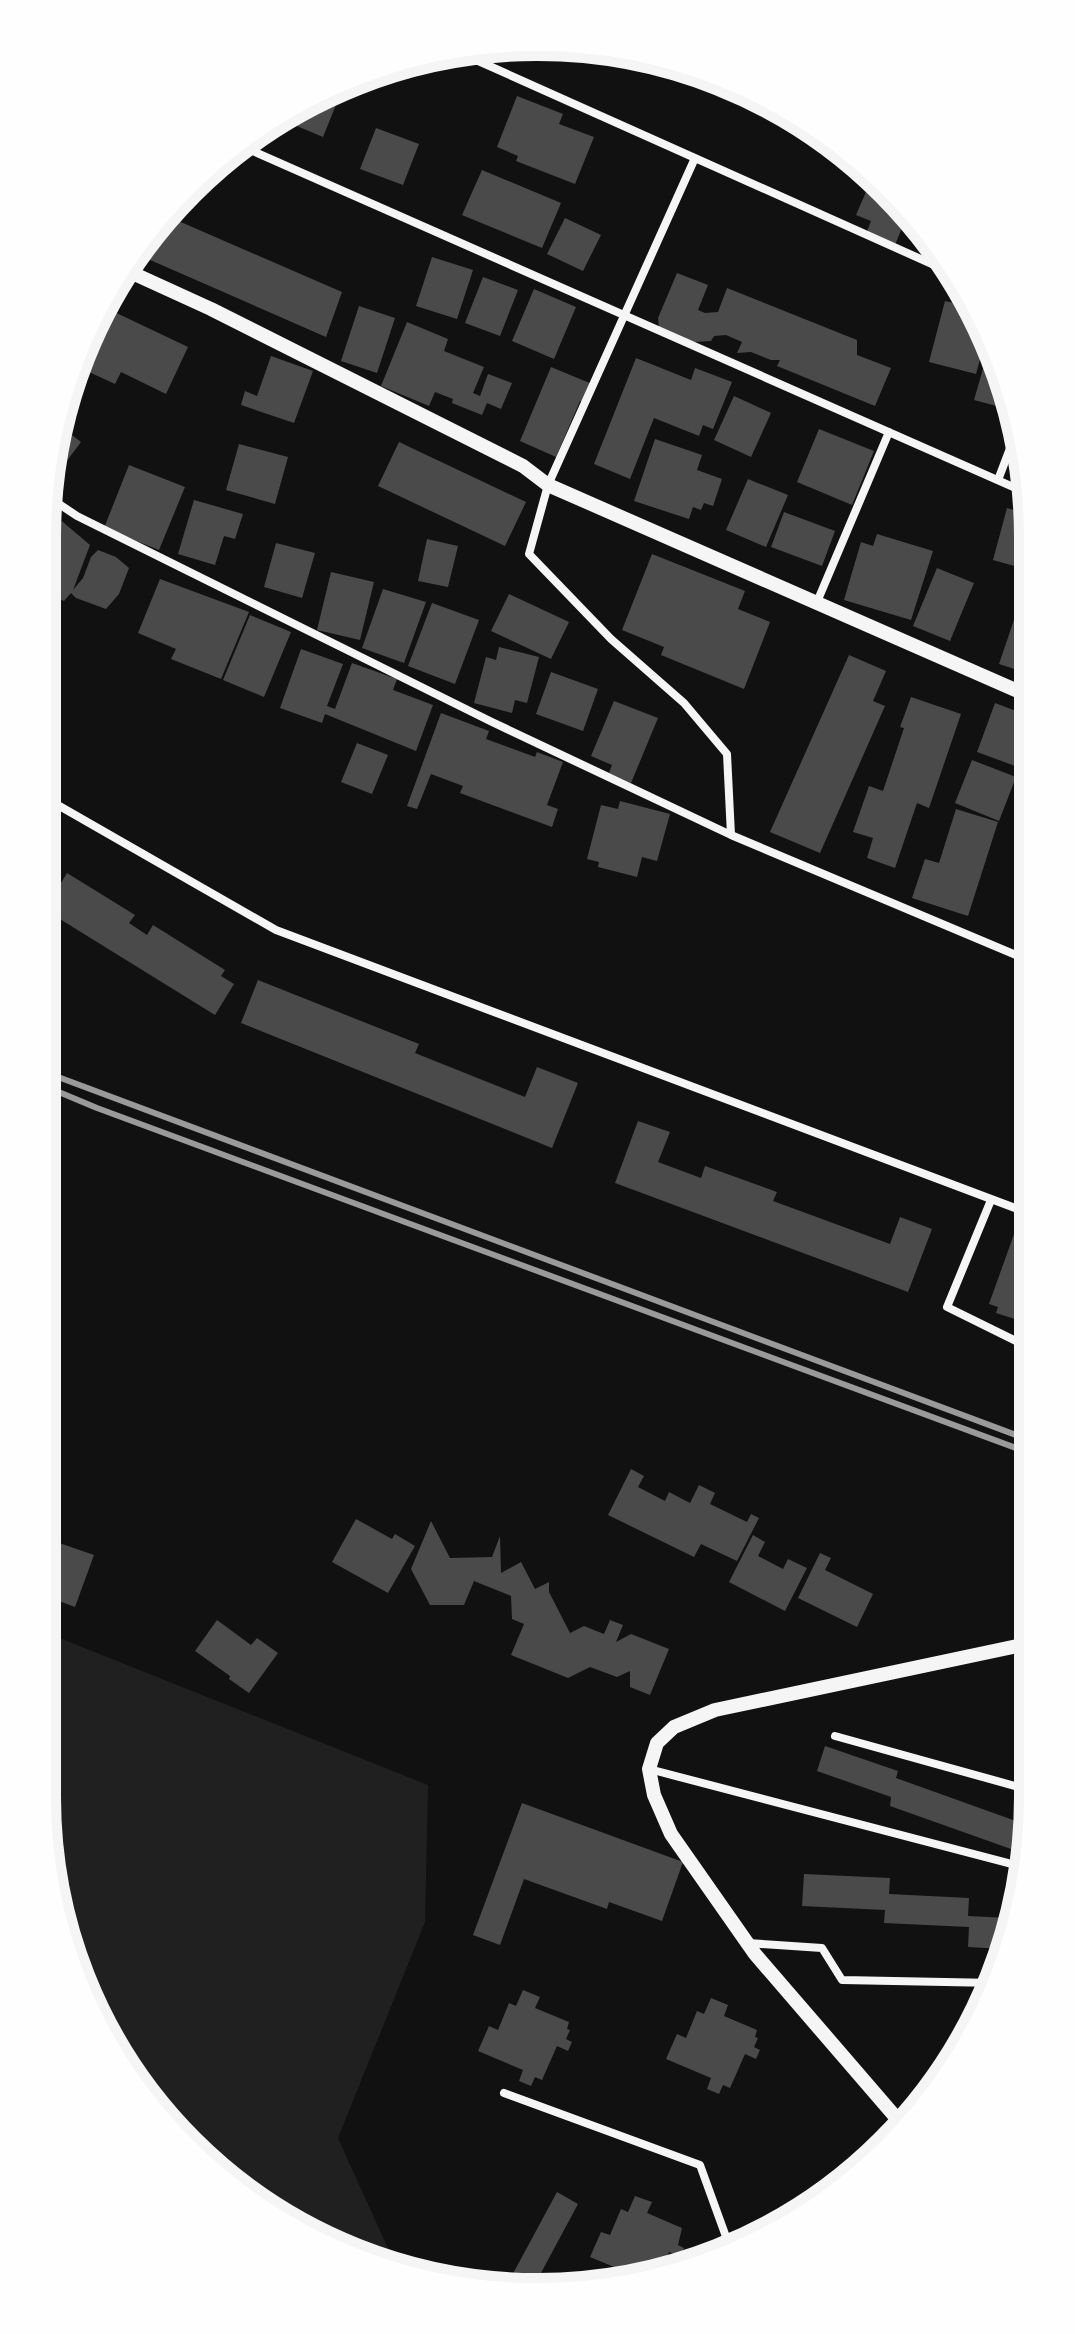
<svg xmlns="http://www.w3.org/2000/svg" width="1075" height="2334" viewBox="0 0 1075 2334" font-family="Ubuntu,sans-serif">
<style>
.green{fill:#202020}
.building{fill:#4a4a4a}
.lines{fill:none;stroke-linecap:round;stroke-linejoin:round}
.minor{stroke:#f5f5f5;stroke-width:8}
.tertiary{stroke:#f5f5f5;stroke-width:14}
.rail{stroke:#9a9a9a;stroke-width:6}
.rim{fill:none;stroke:#f5f5f5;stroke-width:10}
</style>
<rect width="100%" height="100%" fill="#111"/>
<path class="green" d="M42 1631 428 1785 425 1922 338 2138 396 2266 290 2226 165 2123 68 1956 42 1796Z"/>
<path class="building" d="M331 91 340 95 323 137 285 121Z
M517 96 563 114 559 124 594 137 575 184 516 161 518 156 497 147Z
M376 128 419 144 403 185 360 169Z
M482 170 561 203 542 248 462 215Z
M872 178 908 213 895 245 866 234 871 221 856 215Z
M167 216 342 292 326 337 141 256Z
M565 218 601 235 583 271 547 254Z
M432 257 473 270 457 319 416 306Z
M677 273 708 285 698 310 705 313 718 312 727 288 857 340V355L891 368 875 406 777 366 780 360H771L751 352 737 353 742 342 726 335 714 336 711 341 694 342 659 328 658 318Z
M483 277 518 290 500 336 465 323Z
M534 289 576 307 554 359 512 341Z
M945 301 972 307 987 333 976 374 929 362Z
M359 306 395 318 377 373 341 361Z
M106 308 188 347 166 394 121 372 115 384 76 366 80 348Z
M407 322 448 339 444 351 484 367 473 393 480 396 488 374 512 383 501 409 487 403 482 415 452 403 453 399 435 392 429 406 381 386Z
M991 341 995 347 1012 410 974 400Z
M271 356 313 371 294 423 241 405 245 391 257 396Z
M636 358 691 380 695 368 732 382 713 429 703 425 699 436 654 418 630 479 594 464Z
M551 367 592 384 585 403 580 401 556 457 520 441Z
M734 396 771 413 751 457 714 440Z
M64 429 81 442 54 478Z
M819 429 874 451 852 505 797 482Z
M655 439 702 455 697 470 722 479 713 506 704 503 701 510 693 507 689 519 634 501Z
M399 442 526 502 505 546 378 486Z
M239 444 288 457 275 504 226 490Z
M129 465 185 487 159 550 104 528Z
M748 479 788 495 766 547 726 530Z
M194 500 243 514 235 539 224 536 215 565 178 554Z
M1007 508 1029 514V570L993 560Z
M784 512 835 531 822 566 771 547Z
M57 517 90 545 73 590 83 578 91 557 98 550 116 557 129 568 119 594 106 609 76 598 71 593 64 601 42 592V537Z
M877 534 933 551 911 620 844 600 861 542 873 546Z
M427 539 458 546 448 587 418 581Z
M276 543 315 553 302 598 264 587Z
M652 554 745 591 738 609 770 622 744 689 661 655 664 647 622 630Z
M937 568 974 583 950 641 913 626Z
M331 572 374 582 360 640 317 630Z
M160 579 249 612 221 679 171 659 176 649 138 633Z
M383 589 426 602 404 663 362 648Z
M509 594 569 622 551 659 491 631Z
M432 603 479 620 455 684 408 666Z
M1018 608 1029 612V674L999 664Z
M250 615 291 632 264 697 223 680Z
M499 647 539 657 527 703 515 700 512 713 474 703 486 657 496 660Z
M301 649 343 664 327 706 335 709 352 663 397 679 393 690 433 705 416 751 325 714 322 723 280 708Z
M849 655 886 671 873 701 885 706 820 853 770 832Z
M551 672 598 689 583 731 536 714Z
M911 697 961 714 929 808 917 803 895 868 867 858 873 838 853 832 869 786 883 791 904 728 900 727Z
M614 701 658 718 631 783 609 773 612 765 591 756Z
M995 703 1029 716 1030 760 1026 770 977 752Z
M441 713 489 731 486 739 535 757 537 752 563 762 547 805 558 809 552 827 460 793 463 786 431 774 417 809 407 806Z
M357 743 388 755 372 794 341 782Z
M972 760 1016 777 999 821 955 803Z
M620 801 670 814 657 861 642 857 637 877 598 867 599 862 587 859 601 805 618 809Z
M956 809 998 822 968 916 912 898 925 859 939 863Z
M1029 846H1030V905L1014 901Z
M42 863 48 867 44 873 61 883 67 873 135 915 129 923 147 935 153 925 225 970 221 976 234 984 215 1015 42 908Z
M258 980 419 1044 415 1053 525 1097 537 1067 578 1083 552 1148 241 1023Z
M638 1121 670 1132 658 1162 701 1178 705 1166 777 1192 773 1201 890 1244 900 1217 932 1229 908 1292 615 1183Z
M1018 1223 1031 1228V1312L1025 1310 1021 1321 996 1313 998 1307 989 1304Z
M631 1469 644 1476 638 1487 665 1501 669 1492 690 1503 699 1485 715 1493 710 1504 747 1522 751 1514 759 1518 737 1561 701 1544 694 1557 608 1515Z
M356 1519 392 1539 395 1534 415 1546 388 1593 332 1562Z
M431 1521 450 1558 492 1557 500 1536 501 1573 521 1562 535 1589 549 1582V1592L570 1633 584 1626 604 1634 610 1620 623 1625 616 1642 631 1634 669 1649 650 1695 630 1687V1671L617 1677 590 1667 568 1678 511 1655 524 1624 512 1619 511 1596 474 1581 464 1605H430L411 1569Z
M753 1535 765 1542 758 1556 783 1569 788 1559 807 1568 785 1611 729 1582Z
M42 1537 94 1555 75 1607 42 1595Z
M820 1553 831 1558 825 1570 873 1594 857 1627 798 1598Z
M217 1620 251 1645 257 1638 278 1653 249 1693 229 1679 230 1676 195 1651Z
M825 1746 898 1771 896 1778 1027 1825 1022 1853 890 1806 891 1797 817 1771Z
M522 1803 683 1862 662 1921 609 1902 607 1909 524 1879 500 1945 473 1935Z
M804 1874 890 1878 889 1894 969 1898 968 1916 1009 1918 1003 1949 968 1947 969 1927 884 1923 885 1910 802 1906Z
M523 1990 540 1997 535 2008 569 2022 567 2029 570 2030 566 2039 572 2042 568 2051 557 2046 542 2080 535 2077 531 2086 519 2081 523 2070 478 2051 489 2026 498 2030 509 2003 516 2006Z
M711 1998 728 2005 724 2016 757 2030 755 2037 758 2038 754 2047 760 2050 756 2059 745 2054 730 2088 723 2085 719 2094 707 2089 711 2078 666 2059 677 2034 686 2038 697 2011 704 2014Z
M557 2192 578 2204 534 2286 515 2285 509 2281Z
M635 2196 652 2202 647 2213 682 2228 678 2245 684 2248 680 2257 669 2252 662 2267 636 2276 590 2257 601 2232 610 2235 621 2209 628 2212Z"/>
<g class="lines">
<path class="minor" d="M467 56 952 273
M246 148 1029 494
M998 480 1017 430
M50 498 77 516 492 722 731 835 727 754 684 703 611 639 529 554 548 485 695 158
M817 602 889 432
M42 796 276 930 1031 1214
M731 835 1030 961
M991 1200 947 1307 1032 1349
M835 1736 1033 1791
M649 1769 1019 1866
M747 1943 822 1948 842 1980 996 1983
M504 2093 700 2165 729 2245"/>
<path class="tertiary" d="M130 272 211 309 523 466 548 485 1029 696
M905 2128 755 1954 671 1834 654 1795 649 1769 657 1743 674 1727 715 1710 1032 1643"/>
<path class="rail" d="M42 1071 1032 1441
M42 1085 97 1108 1032 1454"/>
</g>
<path d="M0 0H1075V2334H0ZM537 56H538A481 481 0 0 1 1019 537V1797A481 481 0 0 1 538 2278H537A481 481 0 0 1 56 1797V537A481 481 0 0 1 537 56Z" fill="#fefefe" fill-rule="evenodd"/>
<path class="rim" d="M537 56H538A481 481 0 0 1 1019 537V1797A481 481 0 0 1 538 2278H537A481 481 0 0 1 56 1797V537A481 481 0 0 1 537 56Z"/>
</svg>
